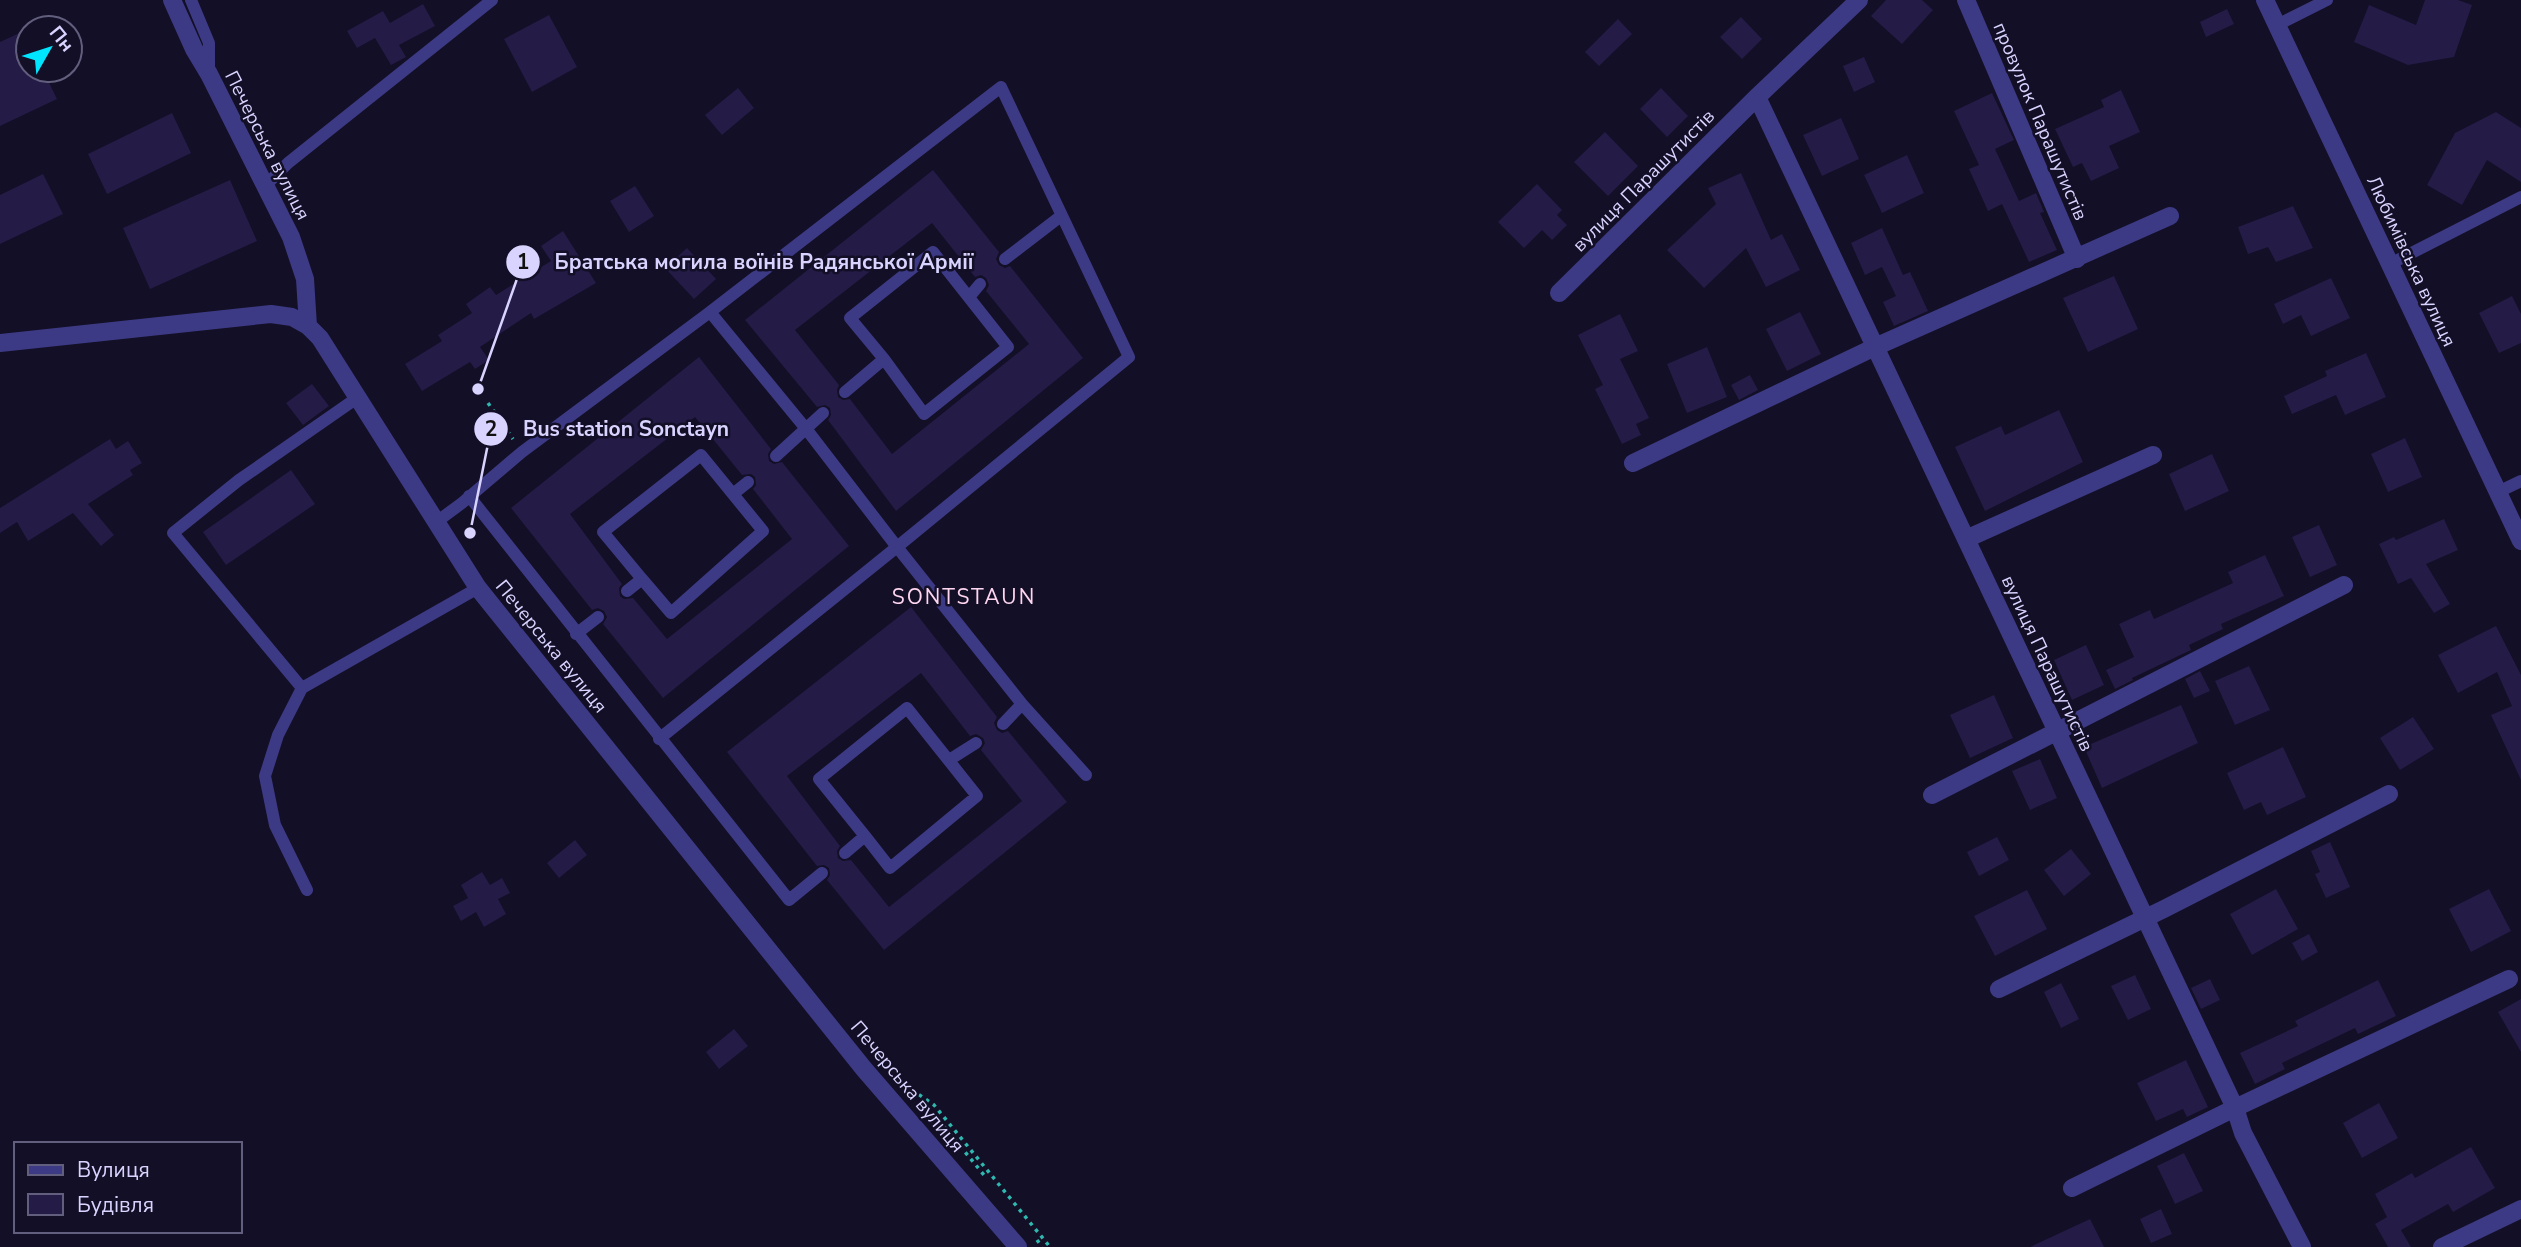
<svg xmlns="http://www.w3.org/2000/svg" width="2521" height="1247" viewBox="0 0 2521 1247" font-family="'Nunito Sans',sans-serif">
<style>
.building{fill:#241b47;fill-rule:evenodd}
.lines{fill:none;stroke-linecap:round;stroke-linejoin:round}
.path{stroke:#2fb8b0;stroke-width:3.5;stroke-dasharray:3.5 5;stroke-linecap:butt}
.service{stroke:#3d3a85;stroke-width:12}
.minor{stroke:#3d3a85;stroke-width:18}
.labels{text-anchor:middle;stroke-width:5;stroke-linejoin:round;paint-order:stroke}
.street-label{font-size:19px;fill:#d9d4ff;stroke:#130f26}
.neighbourhood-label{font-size:21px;letter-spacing:2px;fill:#ffd6f0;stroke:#130f26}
.leader{fill:none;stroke:#d9d4ff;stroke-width:2.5}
.callout-dot{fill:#d9d4ff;stroke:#130f26;stroke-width:2.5}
.mark-label{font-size:21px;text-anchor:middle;font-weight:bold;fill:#111}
.callout-label{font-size:21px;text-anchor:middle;font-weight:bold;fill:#d9d4ff;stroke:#130f26;stroke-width:5;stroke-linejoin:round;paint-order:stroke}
</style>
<rect width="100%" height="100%" fill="#130f26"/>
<path class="building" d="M1886 0H1922L1933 10 1902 44 1871 16Z
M2425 0H2458L2472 5 2454 57 2408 65 2354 42 2369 5 2416 25Z
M423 4 435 26 399 45 406 57 391 65 375 38 357 48 347 31 383 11 390 23Z
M2227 9 2234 24 2206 37 2200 22Z
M549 15 577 67 532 92 504 39Z
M1741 17 1762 39 1742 59 1720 37Z
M1618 19 1632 34 1599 66 1585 52Z
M28 29V70H43L57 99 0 126V42Z
M1864 57 1875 82 1854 92 1843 66Z
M738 88 754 108 722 135 705 115Z
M1661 88 1688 116 1667 137 1640 109Z
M2121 90 2140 132 2109 146 2119 168 2091 181 2082 163 2073 167 2055 129 2104 107 2101 100Z
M1992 93 2014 140 1995 149 2019 201 2036 193 2044 212 2040 213 2057 250 2029 262 2002 204 1988 211 1969 169 1979 165 1954 111Z
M2496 112 2521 128V182L2487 160 2462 205 2427 185 2455 133Z
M172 113 191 153 107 194 88 154Z
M1841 118 1859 159 1822 176 1803 135Z
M1605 132 1638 166 1608 196 1574 162Z
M1907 155 1924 193 1882 213 1864 175Z
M933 170 999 252 996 259 999 265 1005 268 1010 266 1083 358 896 511 828 420 831 415 830 408 825 405 817 407 745 320ZM932 223 975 277 981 275 986 278 989 285 986 291 1029 344 892 454 850 399 843 400 838 397 837 390 839 385 795 330Z
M1741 173 1771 240 1782 234 1800 270 1766 287 1746 248 1704 288 1667 250 1716 204 1708 188Z
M43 174 63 214 0 244V195Z
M230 180 257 241 150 289 123 228Z
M1537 184 1562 210 1557 215 1567 225 1552 240 1542 230 1524 248 1498 222Z
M635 186 654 216 629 232 610 201Z
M2293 206 2313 248 2276 262 2268 247 2248 254 2238 227Z
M1882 228 1903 275 1910 272 1928 311 1894 326 1883 302 1896 296 1882 267 1865 275 1851 243Z
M563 231 596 283 534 319 531 313 480 347 489 360 475 369 470 362 422 391 405 364 442 341 438 335 472 313 466 304 490 287 496 295 551 261 541 246Z
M687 248 716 279 694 299 665 268Z
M2114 276 2138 329 2088 352 2063 298Z
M2331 278 2350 318 2311 336 2301 315 2283 324 2274 304Z
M2512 296 2521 314V343L2499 353 2479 313Z
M1800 312 1821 354 1787 371 1766 329Z
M1620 314 1638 351 1620 359 1649 418 1636 424 1641 435 1622 444 1595 389 1603 385 1578 335Z
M1707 347 1727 397 1687 413 1667 364Z
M2366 353 2386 397 2345 415 2336 395 2292 414 2284 396 2327 376 2325 371Z
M699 357 771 449 768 454 769 461 774 464 782 462 849 546 663 698 603 624 607 617 604 611 598 608 592 610 511 508ZM695 417 742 475 751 474 755 477 756 485 753 489 792 539 667 639 633 598 624 599 620 596 619 588 622 584 570 514Z
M1750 375 1758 390 1739 400 1731 385Z
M312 384 329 406 303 425 286 403Z
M2059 410 2083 462 1985 511 1955 447 2001 426 2005 435Z
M2405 438 2422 477 2388 492 2371 454Z
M110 439 116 449 128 441 142 463 130 470 133 475 88 504 114 535 101 546 73 513 28 541 17 522 0 533V508Z
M2212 454 2229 491 2185 511 2169 474Z
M291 470 315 504 226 565 203 532Z
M2444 519 2458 550 2426 564 2450 604 2434 613 2411 578 2398 584 2379 544 2394 537 2396 540Z
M2319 525 2337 565 2310 577 2292 537Z
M2265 555 2284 596 2221 624 2223 629 2189 645 2191 650 2132 678 2133 680 2115 689 2106 670 2134 657 2119 624 2150 610 2154 619 2233 583 2228 572Z
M911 607 997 717 994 723 997 730 1002 733 1008 731 1067 802 884 950 827 880 830 875 829 868 824 865 817 866 727 752ZM921 673 970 736 976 734 983 738 985 743 981 750 1022 801 889 907 851 860 843 861 838 858 837 851 840 846 787 776Z
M2496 626 2521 675V780L2491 715 2512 706 2497 672 2458 693 2438 655Z
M2086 645 2104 685 2072 700 2054 660Z
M2249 666 2270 710 2235 725 2215 681Z
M2200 671 2210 691 2194 698 2185 679Z
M1994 695 2013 738 1970 758 1950 715Z
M2181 705 2198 743 2102 788 2084 747Z
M2413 717 2434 749 2400 770 2380 738Z
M2283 747 2306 797 2267 815 2261 802 2244 810 2227 773Z
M2040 759 2057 798 2030 810 2012 771Z
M1997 837 2009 860 1979 876 1967 852Z
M575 840 587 855 559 878 547 863Z
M2330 842 2350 887 2326 898 2315 874 2320 872 2311 851Z
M2071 849 2091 874 2064 896 2044 870Z
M482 872 490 885 502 878 510 893 498 899 506 914 484 927 476 912 461 921 453 906 468 898 461 885Z
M2276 889 2298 929 2252 955 2230 914Z
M2489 889 2511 931 2471 952 2449 909Z
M2027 890 2047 929 1995 956 1974 916Z
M2309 934 2318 952 2302 961 2292 943Z
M2135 975 2151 1009 2128 1020 2111 986Z
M2210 979 2220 1000 2201 1009 2191 988Z
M2378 980 2396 1016 2358 1034 2355 1028 2282 1063 2285 1069 2255 1084 2240 1053 2298 1026 2295 1021Z
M2061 983 2079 1019 2061 1028 2044 992Z
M2521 999V1052L2498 1012Z
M734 1029 748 1046 719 1069 706 1052Z
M2186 1060 2208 1107 2187 1117 2183 1109 2156 1121 2137 1083Z
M2379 1103 2398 1138 2362 1158 2343 1123Z
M2471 1147 2495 1188 2453 1212 2448 1204 2401 1230 2411 1247H2388L2375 1224 2387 1217 2375 1194 2412 1173 2415 1178Z
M2184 1153 2203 1191 2175 1204 2157 1166Z
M2161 1209 2172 1234 2151 1243 2140 1219Z
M2090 1219 2104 1247H2030Z"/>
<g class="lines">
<path class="path" d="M488 403 513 439
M905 1085 934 1105 1050 1247
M920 1102 932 1112 984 1175
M1037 1240 1042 1247"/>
<path class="service" d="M191 0 209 43V71
M2277 25 2327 0
M265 186 288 163 492 0
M1005 259 1061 216
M2390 264 2521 197
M970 296 980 284
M710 312 1001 87 1129 357 897 547 1022 704 1003 724
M845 392 884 359 850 318 933 252 1008 347 924 414 884 359
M776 456 823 413
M2498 492 2521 481
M733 494 748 482
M469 496 789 900 822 873
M435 523 462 503 522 452 710 312 807 430 897 547 659 739
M627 591 642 579 603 532 701 455 763 531 671 613 642 579
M576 634 598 617
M302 688 173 533 239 480 357 398
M1022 704 1086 775
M949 760 976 743
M845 853 865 836 819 779 907 708 977 796 890 868 865 836
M307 890 275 825 265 776 278 735 302 688 478 588"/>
<path class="minor" d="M172 0 194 49 209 74 291 237 305 279 308 326
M1966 0 2077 259
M2265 0 2521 541
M1757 97 2235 1108 2243 1133 2302 1247
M1559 293 1757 97 1859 0
M0 343 271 314 292 317 308 326 320 338 478 588 864 1069 1018 1247
M1633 463 1875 347 2170 216
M1966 539 2153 455
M1932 795 2344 585
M1999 989 2164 909 2389 794
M2072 1188 2235 1108 2509 979
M2442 1247 2521 1209"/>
</g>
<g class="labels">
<g class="street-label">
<text transform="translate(2041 121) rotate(67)" y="7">провулок Парашутистів</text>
<text transform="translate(268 145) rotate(63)" y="7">Печерська вулиця</text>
<text transform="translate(1643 180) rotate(-45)" y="7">вулиця Парашутистів</text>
<text transform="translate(2412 261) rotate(65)" y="7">Любимівська вулиця</text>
<text transform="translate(552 646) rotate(51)" y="7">Печерська вулиця</text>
<text transform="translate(2048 663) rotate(65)" y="7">вулиця Парашутистів</text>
<text transform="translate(908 1086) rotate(50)" y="7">Печерська вулиця</text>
</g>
<g class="neighbourhood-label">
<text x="964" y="604">SONTSTAUN</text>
</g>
</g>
<path class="leader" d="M478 389L523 262M470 533L491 429"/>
<g class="callout-dot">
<circle cx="478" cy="389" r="7"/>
<circle cx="470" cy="533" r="7"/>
<circle cx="523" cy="262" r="18"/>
<circle cx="491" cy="429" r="18"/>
</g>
<g class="mark-label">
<text x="523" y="269">1</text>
<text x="491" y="436">2</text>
</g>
<g class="callout-label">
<text x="764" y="269">Братська могила воїнів Радянської Армії</text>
<text x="626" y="436">Bus station Sonctayn</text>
</g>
<rect x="14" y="1142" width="228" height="91" fill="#130f26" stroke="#625e7d" stroke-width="2"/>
<rect x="28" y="1165" width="35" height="10" fill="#3d3a85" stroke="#625e7d" stroke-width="2"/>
<text x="77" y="1177" font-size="21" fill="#d9d4ff">Вулиця</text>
<rect x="28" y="1194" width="35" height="21" fill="#241b47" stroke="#625e7d" stroke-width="2"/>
<text x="77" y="1212" font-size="21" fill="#d9d4ff">Будівля</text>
<g transform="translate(49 49) rotate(51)"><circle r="33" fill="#130f26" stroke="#625e7d" stroke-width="2"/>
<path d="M0-5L12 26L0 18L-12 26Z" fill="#00e5ff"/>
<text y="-10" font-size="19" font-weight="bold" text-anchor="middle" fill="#d9d4ff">Пн</text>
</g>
</svg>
